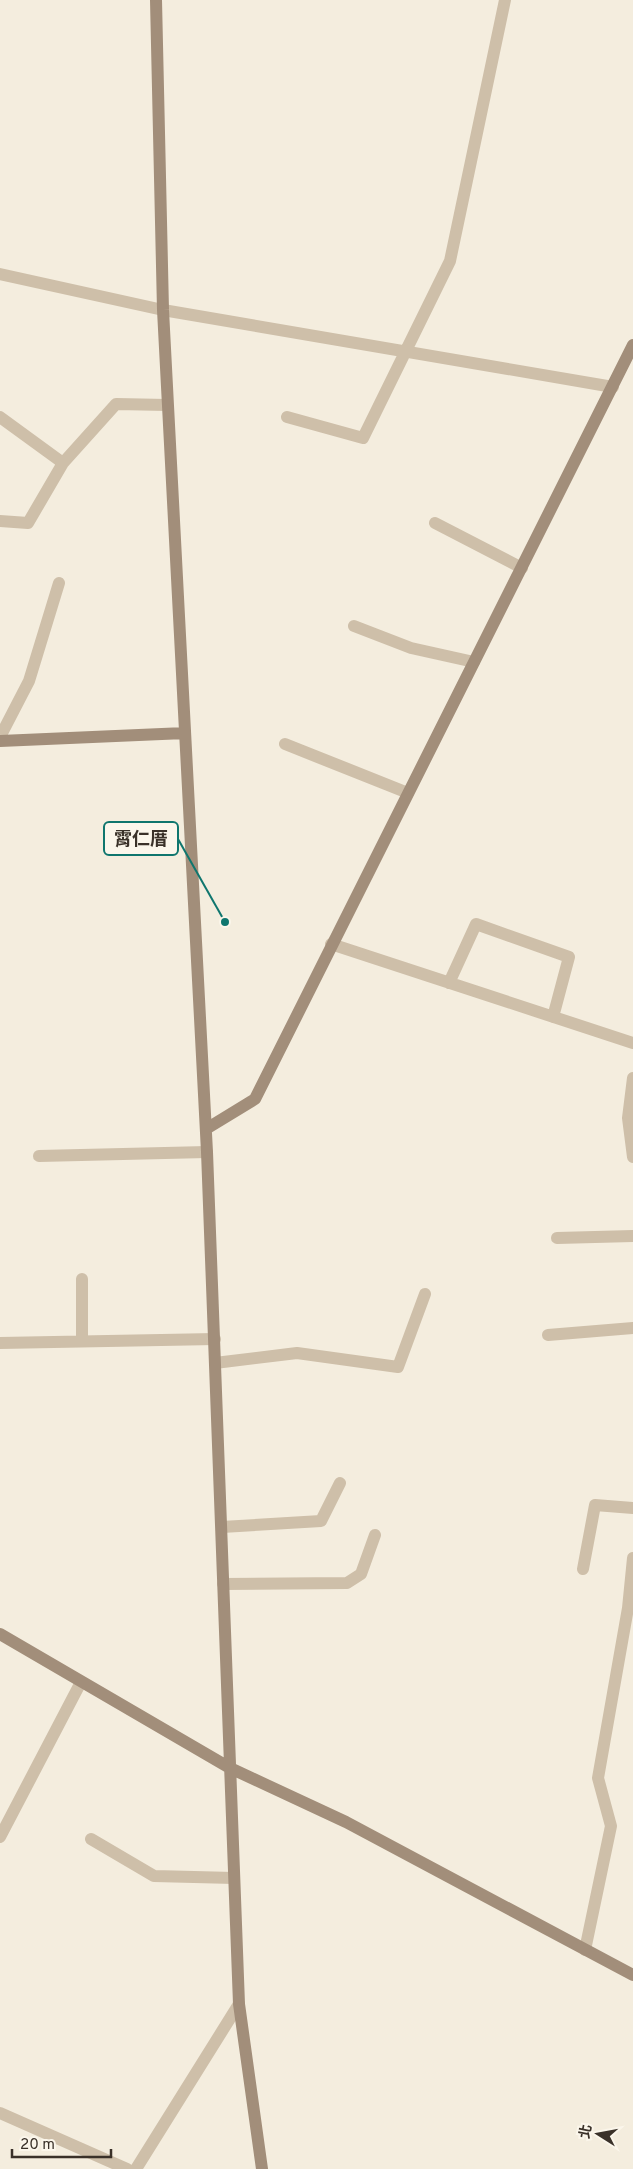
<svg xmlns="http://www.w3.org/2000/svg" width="633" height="2169" viewBox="0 0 633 2169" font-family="Overpass,'Noto Sans TC',sans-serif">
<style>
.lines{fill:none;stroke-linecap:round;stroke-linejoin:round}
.lane{stroke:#cebfa9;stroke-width:12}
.secondary{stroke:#a28e7a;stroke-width:12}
.leader{fill:none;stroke:#0f766e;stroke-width:2}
.callout-dot{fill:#0f766e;stroke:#fbf6eb;stroke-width:2}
.callout{fill:#fbf6eb;stroke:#0f766e;stroke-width:2}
.callout-label{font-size:18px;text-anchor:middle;font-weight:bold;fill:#3a3129}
</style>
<rect width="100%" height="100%" fill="#f4edde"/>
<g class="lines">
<path class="lane" d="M0 274 163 310 613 387
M0 417 63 463 116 404 167 405
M287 417 363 438 450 261 505 0
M0 521 28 523 63 463
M435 523 522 568
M354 626 411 648 474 662
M0 737 29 681 59 583
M285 744 408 793
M331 944 633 1043
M449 983 476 924 569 957 553 1017
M633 1078 628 1118 633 1157
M39 1156 207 1152
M557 1238 633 1236
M548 1335 633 1328
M82 1341V1279
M0 1343 215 1339
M215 1363 297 1353 398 1367 425 1294
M222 1527 321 1521 340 1483
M583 1569 595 1505 633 1508
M223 1584 347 1583 361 1574 375 1535
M0 1837 81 1682
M91 1839 154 1876 234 1878
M585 1950 611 1826 598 1778 628 1608 633 1558
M0 2113 127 2169
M136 2169 239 2004"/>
<path class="secondary" d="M156 0 163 310 207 1152 239 2004 262 2169
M0 741 185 733
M206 1129 255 1099 633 345
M0 1634 230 1768 346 1822 633 1975"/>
</g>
<path class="leader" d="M225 922L178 839"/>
<circle class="callout-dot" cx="225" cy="922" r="5"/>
<rect class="callout" x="104" y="822" width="74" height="33" rx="5"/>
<g class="callout-label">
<text x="141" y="845">霄仁厝</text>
</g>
<g transform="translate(598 2134) rotate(281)" stroke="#fbf6eb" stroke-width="4" paint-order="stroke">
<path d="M0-4L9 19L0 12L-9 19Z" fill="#3a3129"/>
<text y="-8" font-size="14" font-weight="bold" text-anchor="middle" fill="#3a3129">北</text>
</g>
<path d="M12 2149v8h99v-8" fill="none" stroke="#3a3129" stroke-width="2.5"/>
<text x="20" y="2149" font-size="15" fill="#3a3129" stroke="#fbf6eb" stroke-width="4" paint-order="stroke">20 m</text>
</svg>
